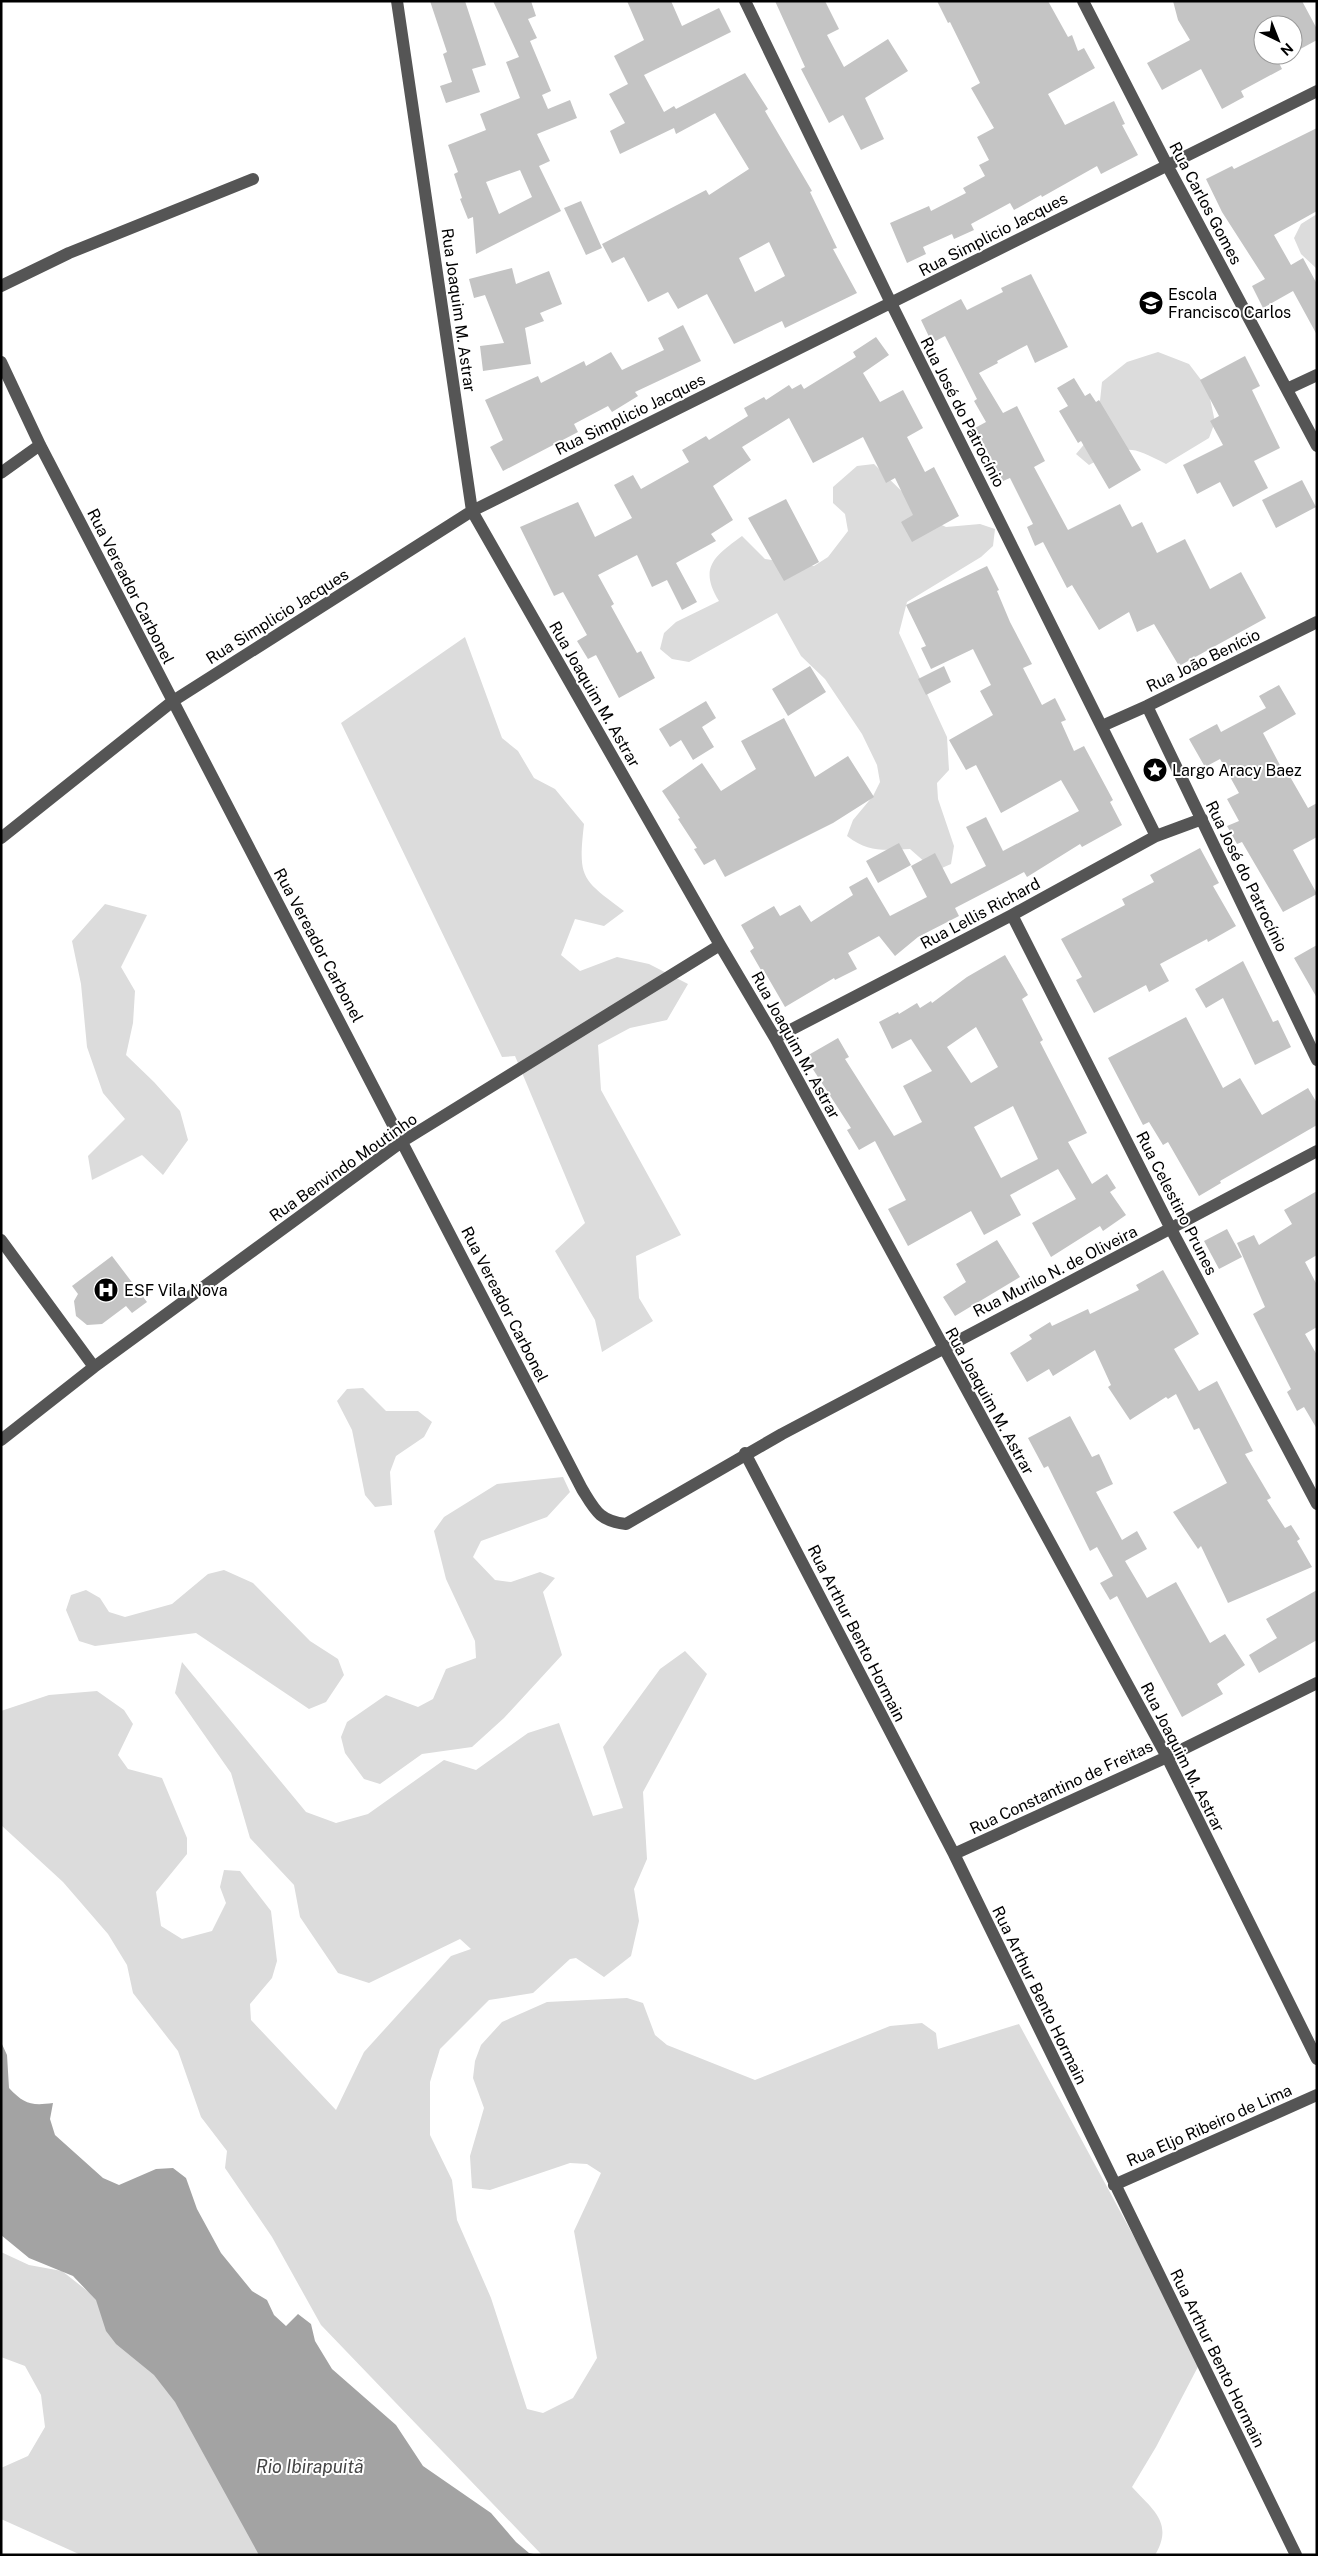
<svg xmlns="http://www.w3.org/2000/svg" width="1318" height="2556" viewBox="0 0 1318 2556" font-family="'Public Sans',sans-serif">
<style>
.green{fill:#dcdcdc}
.water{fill:#a3a3a3}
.building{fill:#c4c4c4;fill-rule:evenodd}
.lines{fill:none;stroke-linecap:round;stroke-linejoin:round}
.minor{stroke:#555;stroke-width:12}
.labels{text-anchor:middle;stroke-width:4;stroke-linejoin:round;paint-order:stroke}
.street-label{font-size:16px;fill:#000;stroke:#fff}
.poi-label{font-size:16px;fill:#000;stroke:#fff;text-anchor:start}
.water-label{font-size:18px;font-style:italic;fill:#444;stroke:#fff}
</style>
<rect width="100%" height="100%" fill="#fff"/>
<path class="green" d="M1317 214V269L1301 254 1294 238 1301 224Z
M1158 352 1189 364 1208 389 1215 422 1209 438 1166 464C1127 444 1128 446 1089 465L1076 454 1097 429 1102 382 1127 362Z
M874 464 931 520 946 527 980 524 995 529 993 546 981 557 907 602 899 633 947 737 949 770 937 783 938 799 954 846 951 864 935 871 910 849C884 850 869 853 847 836L853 820 873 796 880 782 877 765 862 734 825 679 801 656 777 613 689 662 672 659 660 649 664 633 676 622 719 601C698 567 715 556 742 536L765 559 814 566 828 557 848 531 845 514 833 503V487L857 466Z
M465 637 502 738 518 751 534 778 555 789 584 824C578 878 581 879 624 911L604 926 575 919 561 955 580 971 617 957 649 964 688 984 667 1020 630 1028 598 1045 601 1090 681 1235 636 1256 639 1298 653 1321 602 1352 595 1320 555 1251 585 1223 515 1056 502 1057 341 723Z
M105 904 147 915 121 967 135 991 133 1023 126 1055 154 1082 180 1111 188 1140 163 1175 142 1155 92 1180 88 1156 125 1119 103 1093 87 1047 81 984 72 941Z
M363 1388 386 1411H418L432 1422 424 1437 396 1456 390 1472 392 1505 375 1507 365 1495 352 1430 337 1401 347 1389Z
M563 1477 570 1492 547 1517 481 1541 473 1557 495 1580 511 1582 540 1572 555 1578 543 1592 562 1655 504 1718 472 1747 422 1754 380 1784 364 1779 345 1753 341 1737 347 1722 386 1695 418 1707 433 1699 446 1669 476 1658 475 1641 446 1579 434 1531 444 1517 497 1484Z
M224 1570 253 1583 310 1641 338 1659 344 1675 326 1702 309 1709 196 1633 95 1646 79 1641 66 1610 71 1595 86 1590 100 1598 109 1612 125 1617 172 1604 208 1574Z
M685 1651 707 1674 643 1792 647 1859 634 1889 639 1921 631 1956 604 1977 576 1958 570 1959 533 1993 489 2000 440 2049 430 2082V2135L452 2180 457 2220 491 2298 527 2409 543 2413 573 2398 597 2358 574 2231 601 2173 587 2164 570 2163 490 2190 472 2188 470 2156 484 2108 473 2078 475 2061 481 2045 502 2022 547 2002 627 1998 643 2003 655 2035 667 2045 755 2080 890 2026 922 2023 936 2033 938 2049 1019 2024 1201 2361 1156 2447 1132 2487C1153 2510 1174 2523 1155 2555H542L321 2325 272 2237 225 2168 227 2151 201 2117 178 2051 133 1993 127 1965 108 1934 63 1882 1 1825V1711L49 1695 97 1691 124 1710 133 1724 118 1755 128 1769 162 1778 187 1838V1854L156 1892 161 1926 182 1939 212 1931 226 1903 220 1887 224 1870 240 1871 271 1911 277 1961 272 1978 250 2004 251 2020 336 2110 364 2052 451 1956 471 1949 460 1939 369 1983 338 1973 300 1917 294 1885 250 1838 231 1773 175 1693 182 1662 306 1812 336 1823 368 1814 444 1760 476 1770 528 1733 559 1723 593 1816 623 1808 603 1747 660 1669Z
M1 2252 29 2265 62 2271 114 2312 158 2362 265 2555H81L1 2519V2468L28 2456 45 2427 41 2395 25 2366 1 2357Z"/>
<path class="water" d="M1 2042 7 2055 9 2088C24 2104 31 2106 53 2103L50 2119 55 2135 103 2178 119 2185 156 2169 173 2168 186 2178 197 2209 221 2253 252 2291 267 2300 274 2315 286 2326 298 2314 311 2324 315 2341 332 2369 396 2425 423 2466 491 2513 516 2542 529 2553 538 2555H259L175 2402 154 2375 116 2344 106 2331 96 2300 73 2276 29 2258 1 2235Z"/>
<path class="building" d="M430 1H465L486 65 472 69 480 92 446 103 440 86 452 82 443 54 447 52Z
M493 1H531L536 16 528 19 537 38 530 41 551 91 542 95 548 109 570 100 577 118 537 134 550 161 539 166 561 211 476 254 473 217 468 219 460 199 462 198 454 174 458 172 448 145 486 130 480 114 520 98 506 62 519 57ZM520 170 532 197 499 214 486 182Z
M627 1H671L682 26 719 8 731 32 644 75 664 112 674 106 676 109 745 73 768 109 765 111 812 191 810 192 837 248 833 249 857 293 785 328 782 321 734 344 707 294 678 309 668 292 648 302 624 257 612 263 602 244 706 190 709 195 749 169 715 113 676 134 674 128 620 154 610 131 625 123 609 94 628 84 614 56 644 40ZM769 242 785 276 755 292 739 258Z
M775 1H825L839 29 827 35 844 67 888 39 908 71 865 98 884 139 861 150 843 115 829 123 801 69 805 67Z
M937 1H1048L1068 37 1072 35 1078 51 1084 48 1095 68 1048 94 1065 125 1114 101 1125 124 1122 125 1138 155 1101 174 1097 166 1042 197 1041 195 1014 210 1010 203 971 224 974 230 954 239 952 234 923 247 926 254 907 263 890 223 929 206 931 211 966 193 963 188 985 176 979 165 989 160 977 137 994 128 971 88 980 83 950 22 948 23Z
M1173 1H1302L1317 29V40L1293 53V25H1263V55H1289L1278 61 1282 69 1241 91 1244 97 1222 109 1201 69 1162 90 1147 63 1190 40 1178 20Z
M1317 128V211L1274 235 1291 265 1303 258 1317 284V335L1293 291 1263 308 1252 286 1265 279 1222 212 1206 179 1232 166 1234 169Z
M581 201 602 248 586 255 564 208Z
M512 268 516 284 549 271 562 304 540 313 544 321 525 328 531 364 483 371 480 346 504 343 485 295 474 298 469 279Z
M1031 274 1068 347 1035 363 1027 345 997 361 998 363 979 373 1003 413 1017 406 1045 461 1034 467 1068 530 1120 504 1132 527 1142 522 1157 553 1185 539 1210 589 1241 572 1266 618 1179 666 1154 624 1137 632 1129 612 1099 630 1072 585 1067 588 1043 542 1035 546 1027 527 1033 524 1010 478 1003 481 975 428 986 422 974 401 977 399 945 336 932 343 921 320 961 299 967 310 1003 292 1001 288Z
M683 325 701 361 635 392 638 396 612 412 608 406 574 424 578 432 503 471 490 447 503 440 485 400 538 376 541 383 584 361 586 366 611 352 622 370 664 350 658 338Z
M876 337 889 355 863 373 880 402 903 390 923 428 907 437 925 472 934 467 959 516 912 542 901 522 913 515 895 478 886 483 863 437 813 463 789 418 742 447 751 460 713 486 733 520 711 534 716 541 676 563 697 602 682 610 667 580 652 587 637 555 598 575 614 604 611 606 637 653 641 651 655 678 619 698 596 655 588 659 577 641 587 635 563 592 554 596 520 527 578 502 595 537 632 518 614 485 633 475 641 489 689 462 682 450 706 436 709 440 748 416 744 408 764 397 766 400 789 385 792 389 801 384 804 389 856 357 853 352Z
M1245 356 1260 386 1252 390 1280 448 1254 461 1268 488 1233 507 1220 482 1197 494 1183 465 1223 445 1210 421 1219 416 1200 380Z
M1074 378 1085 396 1090 393 1096 402 1099 400 1141 470 1109 489 1081 441 1078 443 1059 411 1068 406 1057 388Z
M1302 480 1316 507 1276 528 1262 500Z
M786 499 819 562 784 581 748 518Z
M987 566 999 590 997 591 1010 622 1032 664 1023 668 1042 705 1055 698 1066 720 1061 722 1074 751 1084 746 1113 800 1110 802 1122 825 1082 847 1080 844 1027 877 1024 872 955 908 959 916 918 937 895 956 879 936 848 953 857 969 835 980 834 978 785 1007 763 969 761 970 750 951 754 948 741 925 774 906 780 916 800 905 811 922 853 895 849 887 867 877 890 916 927 897 911 866 935 853 951 884 986 866 966 827 986 817 1003 851 1079 811 1061 780 1001 813 976 765 966 770 949 740 993 715 980 691 991 685 973 649 931 669 921 648 926 646 906 605Z
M810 666 826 692 788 716 772 689Z
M944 666 951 682 926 695 918 679Z
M1279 685 1296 714 1263 733 1282 769 1285 768 1308 808 1317 803V837L1293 850 1317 894 1283 912 1242 842 1237 844 1227 826 1239 821 1227 799 1239 793 1220 759 1205 767 1189 739 1217 724 1221 732 1266 708 1259 696Z
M706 701 716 718 702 727 714 747 693 760 681 740 670 747 659 729Z
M784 718 815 777 848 756 874 797 833 823 725 877 715 859 704 865 694 849 697 848 678 819 680 818 662 791 702 763 721 791 756 769 741 741Z
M899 843 911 865 878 883 866 861Z
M1200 848 1219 883 1213 886 1236 926 1208 942 1207 939 1160 964 1169 981 1149 992 1146 985 1094 1013 1076 980 1082 977 1061 939 1125 905 1122 899 1154 882 1150 875Z
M1317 945V998L1294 958Z
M1005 955 1028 995 1022 999 1043 1040 1040 1042 1087 1133 1068 1142 1092 1184 1107 1174 1116 1188 1110 1192 1126 1215 1103 1231 1100 1226 1051 1257 1032 1223 1076 1199 1058 1169 1010 1195 1021 1215 984 1235 971 1211 908 1246 888 1209 906 1200 875 1141 859 1150 847 1130 851 1128 805 1057 838 1038 849 1057 845 1059 894 1136 922 1122 903 1086 932 1071 911 1039 892 1049 879 1022 898 1012 899 1014 917 1003 920 1008 931 1001 932 1003 967 977ZM976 1027 998 1067 971 1083 947 1047ZM1013 1106 1038 1159 1001 1178 974 1127Z
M1243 961 1273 1022 1278 1020 1291 1047 1255 1065 1223 998 1206 1008 1195 989Z
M1186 1017 1223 1088 1240 1078 1262 1115 1308 1088 1317 1103V1125L1220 1181 1221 1183 1199 1196 1168 1142 1163 1145 1149 1122 1143 1125 1108 1058Z
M1317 1191V1255L1305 1262 1317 1285V1327L1305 1334 1317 1355V1429L1304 1407 1297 1411 1287 1392 1291 1389 1253 1314 1265 1307 1237 1243 1254 1235 1259 1245 1292 1224 1284 1210Z
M1227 1229 1242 1257 1219 1269 1204 1241Z
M997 1240 1020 1277 955 1316 943 1297 966 1282 956 1264Z
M112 1256 147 1302 132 1313 126 1306 102 1324 87 1325 76 1316 74 1301 78 1294 72 1286Z
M1163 1270 1199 1334 1174 1349 1199 1391 1217 1381 1253 1451 1245 1454 1271 1498 1267 1500 1285 1528 1291 1525 1300 1539 1297 1541 1312 1567 1228 1603 1201 1546 1198 1549 1173 1512 1227 1483 1199 1428 1194 1430 1176 1394 1168 1399 1166 1397 1130 1420 1108 1387 1111 1385 1095 1350 1053 1376 1049 1369 1027 1382 1010 1353 1032 1339 1029 1335 1050 1322 1052 1326 1088 1309 1090 1314 1139 1290 1136 1285Z
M1070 1416 1092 1457 1099 1454 1113 1484 1096 1492 1122 1540 1137 1531 1147 1549 1125 1561 1147 1598 1176 1582 1210 1643 1225 1634 1245 1665 1217 1684 1223 1694 1182 1717 1117 1596 1110 1600 1100 1583 1113 1576 1097 1547 1090 1551 1048 1466 1044 1468 1028 1438Z
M1317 1590V1640L1259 1673 1249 1655 1277 1638 1266 1619Z"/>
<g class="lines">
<path class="minor" d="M397 1 472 511 720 945 775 1038 1167 1757 1317 2059
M745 1 891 303 1156 836
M1083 1 1167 165 1317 446
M1 286 69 253 253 179
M1 362 40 445 582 1489C595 1510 599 1521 626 1524L782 1434 1317 1151
M1287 389 1317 375
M1 473 40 445
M1147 706 1317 1060
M1102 726 1147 706 1317 622
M1 838 173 701 472 511 1317 91
M1012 915 1171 1229 1317 1504
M775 1038 1012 915 1156 836 1202 819
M1 1240 94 1367
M1 1440 94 1367 403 1141 720 945
M745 1453 954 1854 1296 2555
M954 1854 1167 1757 1317 1683
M1114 2185 1317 2095"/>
</g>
<defs>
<symbol id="school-disc" viewBox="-11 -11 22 22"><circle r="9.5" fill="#000" stroke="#fff"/><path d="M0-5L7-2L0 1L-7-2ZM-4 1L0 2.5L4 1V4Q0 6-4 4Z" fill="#fff"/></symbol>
<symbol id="sight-disc" viewBox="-11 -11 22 22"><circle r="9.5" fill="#000" stroke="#fff"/><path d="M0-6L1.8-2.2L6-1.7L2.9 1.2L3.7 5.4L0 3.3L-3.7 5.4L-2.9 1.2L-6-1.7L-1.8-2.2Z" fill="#fff"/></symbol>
<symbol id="hospital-disc" viewBox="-11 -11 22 22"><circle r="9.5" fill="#000" stroke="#fff"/><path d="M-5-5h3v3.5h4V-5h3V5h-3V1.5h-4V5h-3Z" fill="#fff"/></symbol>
</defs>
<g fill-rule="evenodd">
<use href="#school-disc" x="1137" y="289" width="28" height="28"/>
<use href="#sight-disc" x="1141" y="756" width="28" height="28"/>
<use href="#hospital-disc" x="92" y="1276" width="28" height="28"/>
</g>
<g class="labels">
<g class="street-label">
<text transform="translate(1206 203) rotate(62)" y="6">Rua Carlos Gomes</text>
<text transform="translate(993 234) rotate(-27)" y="6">Rua Simplicio Jacques</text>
<text transform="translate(459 310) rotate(82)" y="6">Rua Joaquim M. Astrar</text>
<text transform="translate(963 412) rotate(63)" y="6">Rua José do Patrocínio</text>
<text transform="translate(630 414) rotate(-26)" y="6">Rua Simplicio Jacques</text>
<text transform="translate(131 586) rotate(63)" y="6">Rua Vereador Carbonel</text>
<text transform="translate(277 616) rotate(-32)" y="6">Rua Simplicio Jacques</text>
<text transform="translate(1203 660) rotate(-26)" y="6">Rua João Benício</text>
<text transform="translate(595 694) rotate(60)" y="6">Rua Joaquim M. Astrar</text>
<text transform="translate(1247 876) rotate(64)" y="6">Rua José do Patrocínio</text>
<text transform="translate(980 913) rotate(-28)" y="6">Rua Lellis Richard</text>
<text transform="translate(319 945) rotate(62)" y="6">Rua Vereador Carbonel</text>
<text transform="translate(796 1045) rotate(61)" y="6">Rua Joaquim M. Astrar</text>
<text transform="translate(343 1167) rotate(-35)" y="6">Rua Benvindo Moutinho</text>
<text transform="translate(1177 1203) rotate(63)" y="6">Rua Celestino Prunes</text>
<text transform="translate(1055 1271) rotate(-27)" y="6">Rua Murilo N. de Oliveira</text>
<text transform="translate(505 1304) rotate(63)" y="6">Rua Vereador Carbonel</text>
<text transform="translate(990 1401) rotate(61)" y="6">Rua Joaquim M. Astrar</text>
<text transform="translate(857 1633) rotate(63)" y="6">Rua Arthur Bento Hormain</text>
<text transform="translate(1183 1757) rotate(63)" y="6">Rua Joaquim M. Astrar</text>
<text transform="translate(1061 1787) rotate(-25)" y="6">Rua Constantino de Freitas</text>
<text transform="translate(1040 1995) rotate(64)" y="6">Rua Arthur Bento Hormain</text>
<text transform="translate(1209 2125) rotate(-24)" y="6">Rua Eljo Ribeiro de Lima</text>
<text transform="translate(1218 2358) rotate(64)" y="6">Rua Arthur Bento Hormain</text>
</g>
<g class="poi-label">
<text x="1168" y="300">Escola<tspan x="1168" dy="18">Francisco Carlos</tspan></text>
<text x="1172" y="776">Largo Aracy Baez</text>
<text x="124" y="1296">ESF Vila Nova</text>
</g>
<g class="water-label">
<text x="310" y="2473">Rio Ibirapuitã</text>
</g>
</g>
<rect width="1318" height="2556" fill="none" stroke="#000000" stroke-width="5"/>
<g transform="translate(1278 40) rotate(137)"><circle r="24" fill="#ffffff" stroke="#999999"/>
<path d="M0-4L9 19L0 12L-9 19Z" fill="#000000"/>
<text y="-8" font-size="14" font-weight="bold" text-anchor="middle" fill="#000000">N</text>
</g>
</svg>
